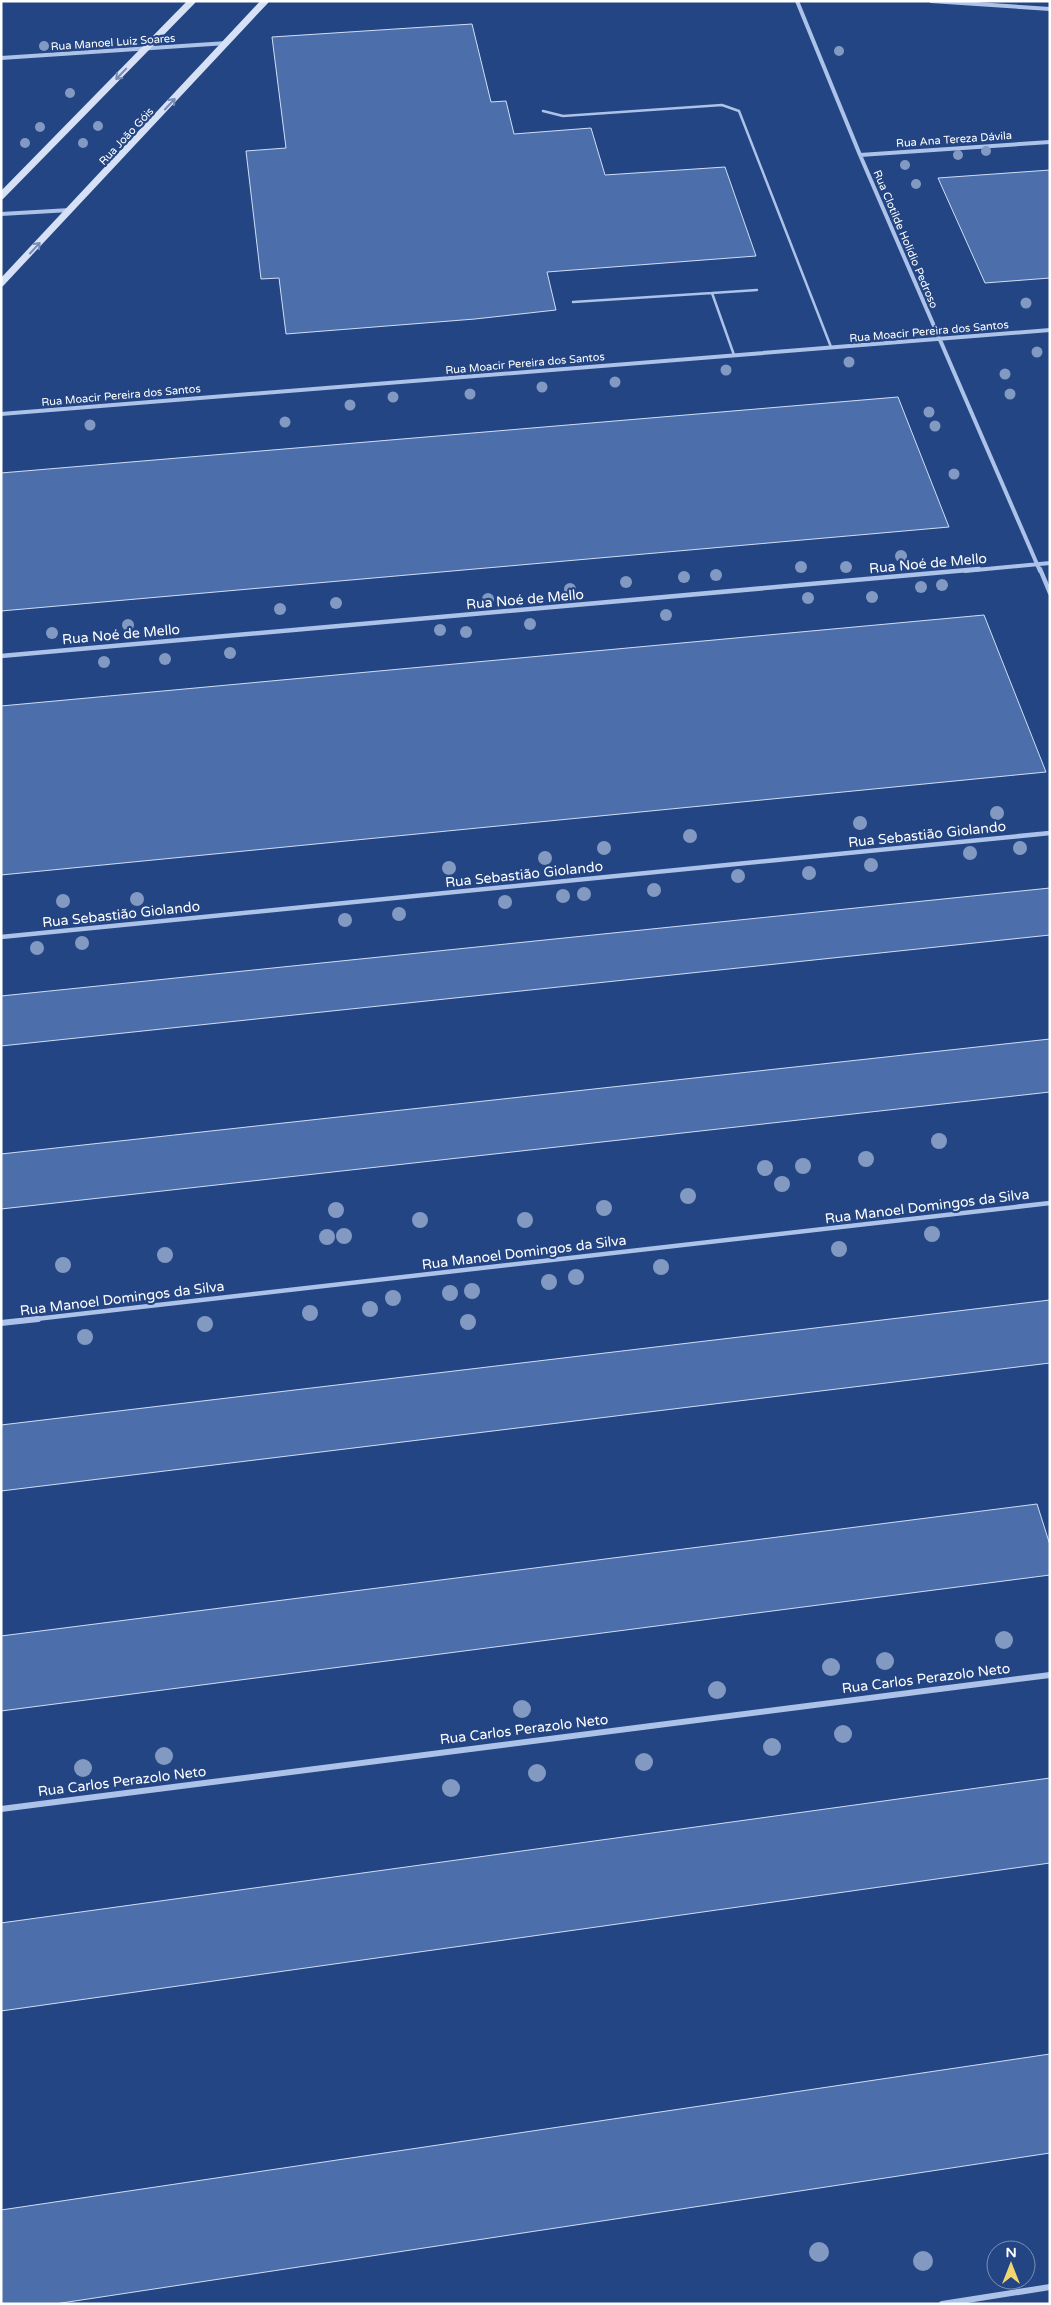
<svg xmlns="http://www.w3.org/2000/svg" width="1051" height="2305" viewBox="0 0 1051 2305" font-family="'Varela Round',sans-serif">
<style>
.building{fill:#4c6fab;stroke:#cfdef6}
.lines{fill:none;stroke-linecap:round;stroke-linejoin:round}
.lane{stroke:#acc2e8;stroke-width:2.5}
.street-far2{stroke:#acc2e8;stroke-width:4}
.street-far1{stroke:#acc2e8;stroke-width:4.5}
.street{stroke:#acc2e8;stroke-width:6}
.secondary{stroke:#d6e1f6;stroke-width:7}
.tree{fill:#8299c2}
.oneway{stroke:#748bb7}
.labels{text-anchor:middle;stroke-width:4.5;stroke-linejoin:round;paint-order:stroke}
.far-street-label{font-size:11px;fill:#fff;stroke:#244583}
.street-label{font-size:14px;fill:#fff;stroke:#244583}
</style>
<rect width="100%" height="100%" fill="#244583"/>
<path class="building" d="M472 24 491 102 506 101 514 134 591 128 605 175 725 167 756 256 547 272 556 310 475 319 286 334 279 278 261 279 246 151 286 148 272 37Z
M1050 170V278L985 283 938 178Z
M898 397 949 527 1 611V473Z
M984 615 1046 772 1 875V706Z
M1050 888V935L1 1046V996Z
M1050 1039V1092L1 1209V1154Z
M1050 1300V1363L1 1491V1425Z
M1037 1504 1050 1545V1575L1 1711V1636Z
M1050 1778V1863L1 2011V1923Z
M1050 2054V2153L55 2304H1V2210Z"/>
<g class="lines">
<path class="lane" d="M543 111 563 116 722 105 739 111 831 347
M712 293 757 290
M573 302 712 293 734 355"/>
<path class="street-far2" d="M797 1 860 155 1040 571
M931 1 1050 9
M1 58 227 43
M860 155 1050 142
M1 214 70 210
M1 414 1050 330
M965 571 1050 563"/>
<path class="street-far1" d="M1040 569 1050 593
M1 656 979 569
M1 937 1050 833
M27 1320 1050 1203"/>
<path class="street" d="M1 1323 38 1319
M1 1809 1050 1675
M942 2304 1050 2287"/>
<path class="secondary" d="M1 196 192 1
M1 283 265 1"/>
</g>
<g class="tree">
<circle cx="44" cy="46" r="5"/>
<circle cx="839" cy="51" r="5"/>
<circle cx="70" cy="93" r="5"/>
<circle cx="98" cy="126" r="5"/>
<circle cx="40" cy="127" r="5"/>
<circle cx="25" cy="143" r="5"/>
<circle cx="83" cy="143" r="5"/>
<circle cx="986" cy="151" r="5"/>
<circle cx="958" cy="155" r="5"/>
<circle cx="905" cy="165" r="5"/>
<circle cx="916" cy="184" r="5"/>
<circle cx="1026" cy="303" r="5.5"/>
<circle cx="1037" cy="352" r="5.5"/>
<circle cx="849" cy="362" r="5.5"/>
<circle cx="726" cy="370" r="5.5"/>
<circle cx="1005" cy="374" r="5.5"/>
<circle cx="615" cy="382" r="5.5"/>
<circle cx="542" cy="387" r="5.5"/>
<circle cx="470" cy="394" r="5.5"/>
<circle cx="1010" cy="394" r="5.5"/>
<circle cx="393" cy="397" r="5.5"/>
<circle cx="350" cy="405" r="5.5"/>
<circle cx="929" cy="412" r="5.5"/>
<circle cx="285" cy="422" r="5.5"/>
<circle cx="90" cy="425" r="5.5"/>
<circle cx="935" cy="426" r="5.5"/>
<circle cx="954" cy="474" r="5.5"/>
<circle cx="901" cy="556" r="6"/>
<circle cx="801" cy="567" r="6"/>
<circle cx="846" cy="567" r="6"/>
<circle cx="716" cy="575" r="6"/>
<circle cx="684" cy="577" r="6"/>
<circle cx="626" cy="582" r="6"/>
<circle cx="942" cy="585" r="6"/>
<circle cx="921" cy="587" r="6"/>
<circle cx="570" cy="589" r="6"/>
<circle cx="872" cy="597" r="6"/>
<circle cx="808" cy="598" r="6"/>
<circle cx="488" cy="599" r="6"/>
<circle cx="336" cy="603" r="6"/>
<circle cx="280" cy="609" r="6"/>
<circle cx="666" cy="615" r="6"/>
<circle cx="530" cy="624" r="6"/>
<circle cx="128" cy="625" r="6"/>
<circle cx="440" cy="630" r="6"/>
<circle cx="466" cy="632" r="6"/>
<circle cx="52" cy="633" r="6"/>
<circle cx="230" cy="653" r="6"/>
<circle cx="165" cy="659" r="6"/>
<circle cx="104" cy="662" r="6"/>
<circle cx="997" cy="813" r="7"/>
<circle cx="860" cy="823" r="7"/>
<circle cx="690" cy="836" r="7"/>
<circle cx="604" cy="848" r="7"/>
<circle cx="1020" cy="848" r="7"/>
<circle cx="970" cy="853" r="7"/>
<circle cx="545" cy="858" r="7"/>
<circle cx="871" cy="865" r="7"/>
<circle cx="449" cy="868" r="7"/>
<circle cx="809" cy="873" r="7"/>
<circle cx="738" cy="876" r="7"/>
<circle cx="654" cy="890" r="7"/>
<circle cx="584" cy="894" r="7"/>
<circle cx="563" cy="896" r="7"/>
<circle cx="137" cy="899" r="7"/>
<circle cx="63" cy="901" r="7"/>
<circle cx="505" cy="902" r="7"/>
<circle cx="399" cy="914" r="7"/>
<circle cx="345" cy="920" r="7"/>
<circle cx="82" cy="943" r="7"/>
<circle cx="37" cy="948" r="7"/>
<circle cx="939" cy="1141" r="8"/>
<circle cx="866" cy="1159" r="8"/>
<circle cx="803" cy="1166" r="8"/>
<circle cx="765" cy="1168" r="8"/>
<circle cx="782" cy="1184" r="8"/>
<circle cx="688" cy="1196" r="8"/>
<circle cx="604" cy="1208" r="8"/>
<circle cx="336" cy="1210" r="8"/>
<circle cx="420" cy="1220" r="8"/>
<circle cx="525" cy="1220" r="8"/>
<circle cx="932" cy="1234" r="8"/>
<circle cx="344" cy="1236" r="8"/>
<circle cx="327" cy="1237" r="8"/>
<circle cx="839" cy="1249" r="8"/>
<circle cx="165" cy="1255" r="8"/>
<circle cx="63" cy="1265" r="8"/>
<circle cx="661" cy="1267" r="8"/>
<circle cx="576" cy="1277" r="8"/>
<circle cx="549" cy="1282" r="8"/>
<circle cx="472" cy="1291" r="8"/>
<circle cx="450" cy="1293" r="8"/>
<circle cx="393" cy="1298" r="8"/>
<circle cx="370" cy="1309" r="8"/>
<circle cx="310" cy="1313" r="8"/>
<circle cx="468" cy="1322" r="8"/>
<circle cx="205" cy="1324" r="8"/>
<circle cx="85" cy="1337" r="8"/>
<circle cx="1004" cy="1640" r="9"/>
<circle cx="885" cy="1661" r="9"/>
<circle cx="831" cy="1667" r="9"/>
<circle cx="717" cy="1690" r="9"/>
<circle cx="522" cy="1709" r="9"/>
<circle cx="843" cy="1734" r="9"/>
<circle cx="772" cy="1747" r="9"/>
<circle cx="164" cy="1756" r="9"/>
<circle cx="644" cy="1762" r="9"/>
<circle cx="83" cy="1768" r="9"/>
<circle cx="537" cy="1773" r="9"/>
<circle cx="451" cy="1788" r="9"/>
<circle cx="819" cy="2252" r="10"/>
<circle cx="923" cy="2261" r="10"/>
</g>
<defs><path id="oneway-shaft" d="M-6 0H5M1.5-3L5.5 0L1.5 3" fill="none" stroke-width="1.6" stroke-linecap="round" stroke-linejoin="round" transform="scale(1.25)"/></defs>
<g class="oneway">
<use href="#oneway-shaft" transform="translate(121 74) rotate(134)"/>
<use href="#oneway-shaft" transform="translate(170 104) rotate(-47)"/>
<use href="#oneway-shaft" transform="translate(35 248) rotate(-47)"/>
</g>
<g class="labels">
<g class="far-street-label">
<text transform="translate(113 42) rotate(-4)" y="4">Rua Manoel Luiz Soares</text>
<text transform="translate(126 136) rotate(-47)" y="4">Rua João Góis</text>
<text transform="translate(954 139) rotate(-4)" y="4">Rua Ana Tereza Dávila</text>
<text transform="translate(906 239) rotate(67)" y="4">Rua Clotilde Holídio Pedroso</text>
<text transform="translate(929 331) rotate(-5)" y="4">Rua Moacir Pereira dos Santos</text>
<text transform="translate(525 363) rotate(-5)" y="4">Rua Moacir Pereira dos Santos</text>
<text transform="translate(121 395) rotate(-5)" y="4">Rua Moacir Pereira dos Santos</text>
</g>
<g class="street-label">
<text transform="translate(928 563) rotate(-5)" y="5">Rua Noé de Mello</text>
<text transform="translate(525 599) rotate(-5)" y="5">Rua Noé de Mello</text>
<text transform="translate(121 634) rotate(-5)" y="5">Rua Noé de Mello</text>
<text transform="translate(927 834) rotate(-6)" y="5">Rua Sebastião Giolando</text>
<text transform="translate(524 874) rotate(-6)" y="5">Rua Sebastião Giolando</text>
<text transform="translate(121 914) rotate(-6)" y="5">Rua Sebastião Giolando</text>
<text transform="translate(927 1206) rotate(-7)" y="5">Rua Manoel Domingos da Silva</text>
<text transform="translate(524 1252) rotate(-7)" y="5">Rua Manoel Domingos da Silva</text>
<text transform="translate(122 1298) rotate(-7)" y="5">Rua Manoel Domingos da Silva</text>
<text transform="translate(926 1678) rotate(-7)" y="5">Rua Carlos Perazolo Neto</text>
<text transform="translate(524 1729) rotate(-7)" y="5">Rua Carlos Perazolo Neto</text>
<text transform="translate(122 1781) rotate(-7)" y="5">Rua Carlos Perazolo Neto</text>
</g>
</g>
<rect width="1051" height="2305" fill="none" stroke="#ffffff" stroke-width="5"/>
<g transform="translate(1011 2265)"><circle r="24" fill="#244583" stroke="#7c8fb5"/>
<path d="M0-4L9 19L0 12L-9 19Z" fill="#f2d76f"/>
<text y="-8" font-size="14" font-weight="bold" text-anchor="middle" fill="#ffffff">N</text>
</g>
</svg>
